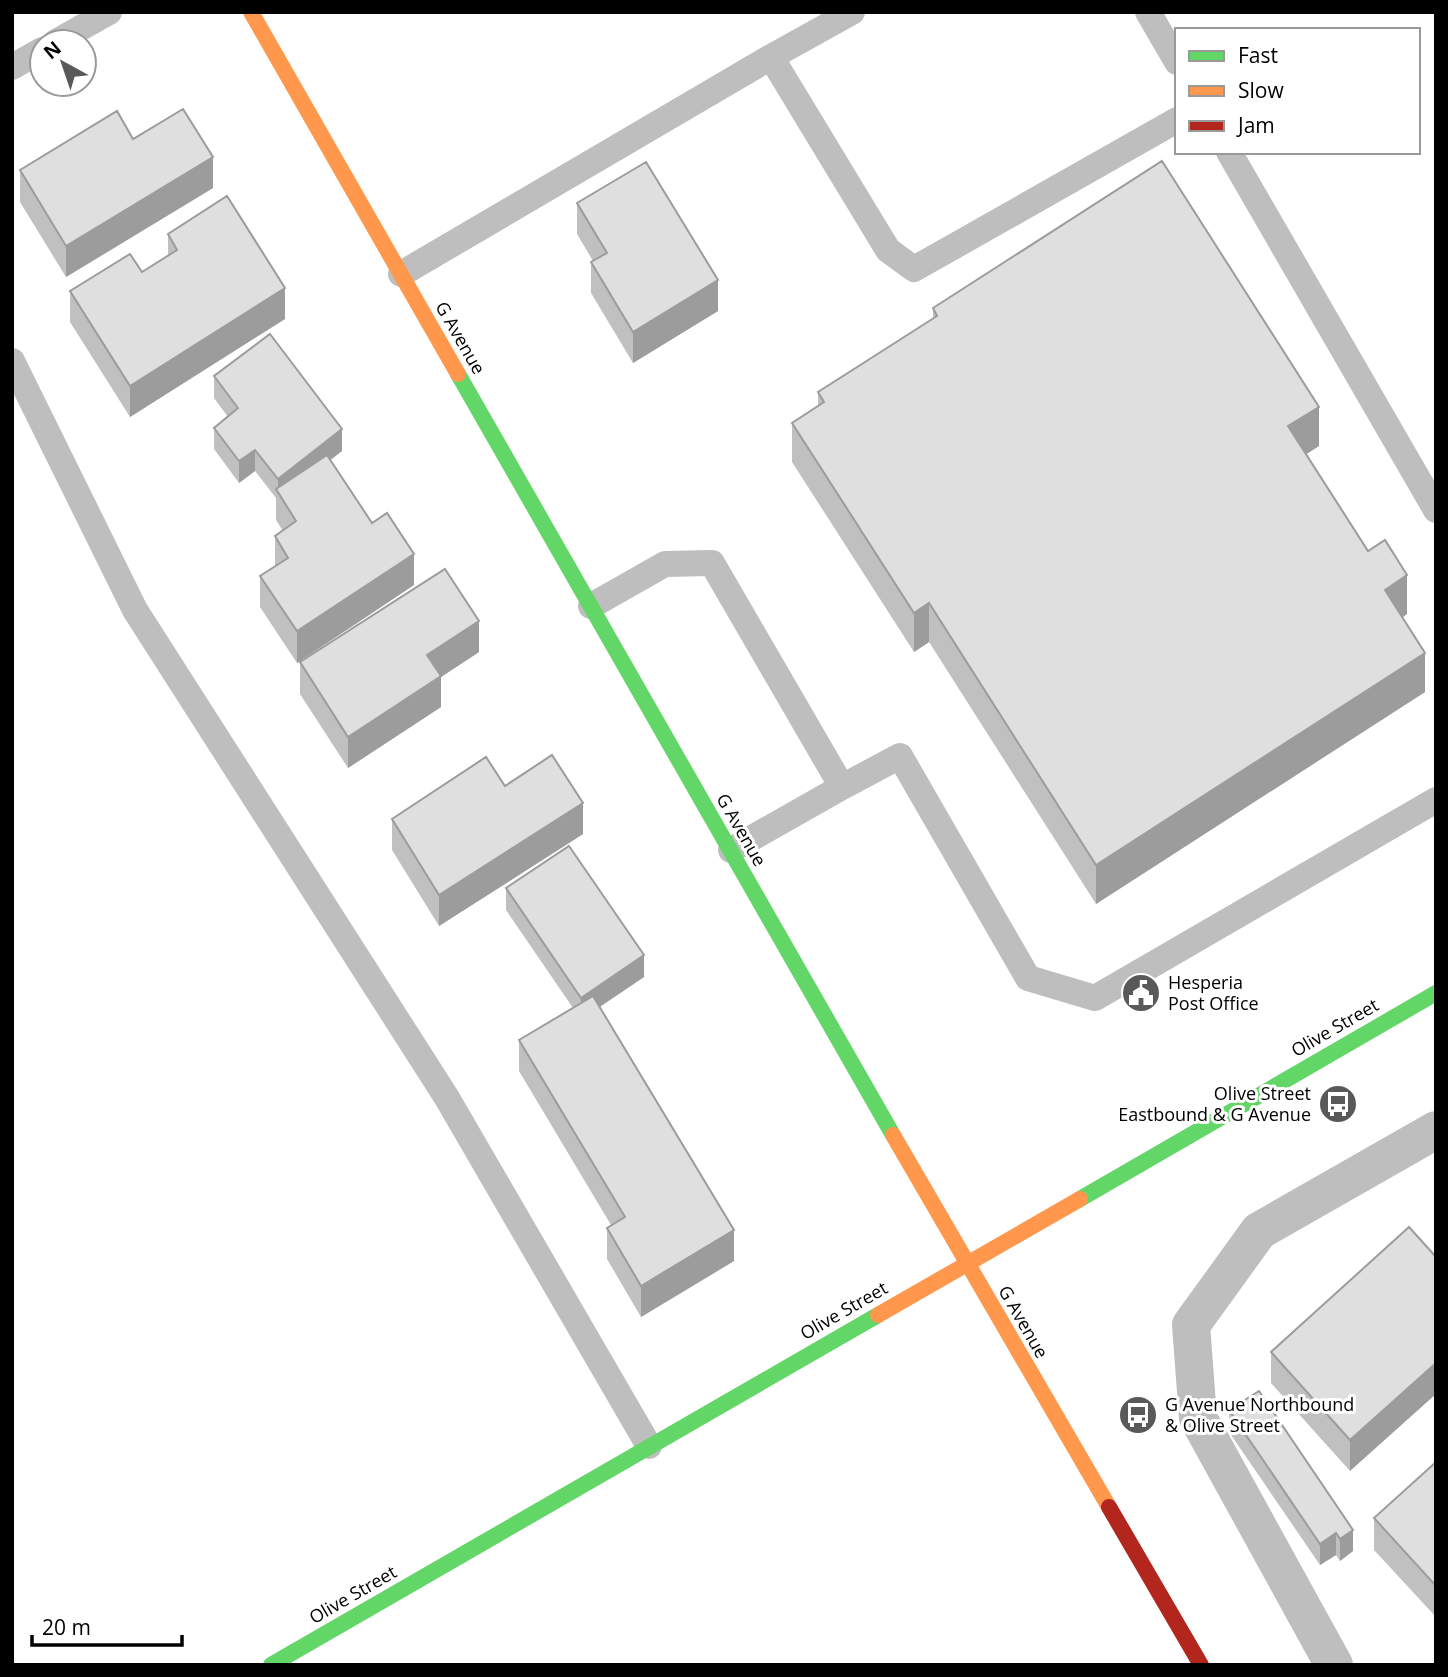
<svg xmlns="http://www.w3.org/2000/svg" width="1448" height="1677" viewBox="0 0 1448 1677" font-family="'Open Sans',sans-serif">
<style>
.lines{fill:none;stroke-linecap:round;stroke-linejoin:round}
.lane{stroke:#bebebe;stroke-width:26}
.street{stroke:#bebebe;stroke-width:38}
.fast{stroke:#63d668;stroke-width:16}
.slow{stroke:#ff974d;stroke-width:16}
.jam{stroke:#b3261e;stroke-width:16}
.wall{fill:#c0c0c0}
.shaded-wall{fill:#9c9c9c}
.building{fill:#dfdfdf;stroke:#9c9c9c;stroke-width:2}
.labels{text-anchor:middle;stroke-width:6;stroke-linejoin:round;paint-order:stroke}
.street-label{font-size:18px;fill:#000;stroke:#fff}
.poi-label{font-size:18px;fill:#000;stroke:#fff;text-anchor:start}
</style>
<rect width="100%" height="100%" fill="#fff"/>
<g class="lines">
<path class="lane" d="M1148 12 1177 62
M56 42 109 12
M771 57 888 250 914 269 1177 120
M12 67 42 50
M1229 152 1436 510
M401 274 771 57 852 12
M12 361 135 610 447 1098 649 1446
M591 606 665 564 712 563 842 787
M731 850 842 787 900 756 1028 978 1095 998 1436 800"/>
<path class="street" d="M1334 1665 1198 1418 1191 1325 1259 1231 1436 1130"/>
<path class="fast" d="M458 374 893 1135
M1080 1199 1436 993
M271 1665 878 1315"/>
<path class="slow" d="M251 12 458 374
M893 1135 1109 1507
M878 1315 1080 1199"/>
<path class="jam" d="M1109 1507 1201 1665"/>
</g>
<path class="wall" d="M133 139 213 188 66 277 20 202V170Z
M577 203 718 311 633 363 591 293V262L593 261 577 234Z
M168 234 285 319 130 417 70 322V291L142 272 168 256Z
M933 308 1319 446 1306 454 1407 614 1402 618 1425 692 1096 904 929 642 914 652 792 462V423L818 406V392L933 319Z
M214 376 342 451 330 460 414 585 297 663 260 607V576L275 566V536L283 531 276 520V498L255 471 239 483 214 449V428L228 417 214 398Z
M479 652 441 677V707L348 768 300 694V662Z
M505 786 583 834 439 926 392 850V819Z
M506 888 644 977 600 1007 734 1261 641 1317 607 1259V1228L611 1225 519 1071V1040L573 1008 506 910Z
M1409 1227 1350 1471 1271 1383V1352Z
M1229 1410 1353 1551 1340 1561 1336 1555 1320 1565 1229 1432Z
M1436 1462V1617L1374 1550V1518Z"/>
<path class="shaded-wall" d="M213 157V188L66 277V246Z
M718 280V311L633 363V332Z
M285 288V319L130 417V386Z
M1319 407V446L1288 466V426Z
M342 429V451L281 498 278 493V479Z
M255 450V471L239 483V461Z
M414 554V585L297 663V631Z
M1407 575V614L1385 629V590Z
M929 603V642L914 652V613Z
M479 621V652L441 677V707L348 768V737L427 655Z
M1425 653V692L1096 904V865Z
M583 803V834L439 926V895Z
M644 955V977L581 1019V998Z
M734 1230V1261L641 1317V1286Z
M1436 1363V1394L1350 1471V1440Z
M1353 1530V1551L1340 1561V1539Z
M1336 1533V1555L1320 1565V1544Z"/>
<path class="building" d="M183 109 213 157 66 246 20 170 117 111 133 139Z
M1162 161 1319 407 1288 426 1368 551 1385 540 1407 575 1385 590 1425 653 1096 865 929 603 914 613 792 423 824 402 818 392 937 316 933 308Z
M646 162 718 280 633 332 591 262 607 253 577 203Z
M227 196 285 288 130 386 70 291 130 254 142 272 177 250 168 234Z
M270 334 342 429 278 479 255 450 239 461 214 428 238 408 214 376Z
M327 455 372 523 387 513 414 554 297 631 260 576 288 558 275 536 296 521 276 489Z
M445 569 479 621 427 655 441 676 348 737 300 662Z
M552 755 583 803 439 895 392 819 486 757 505 786Z
M569 846 644 955 581 998 506 888Z
M593 996 734 1230 641 1286 607 1228 625 1217 519 1040Z
M1409 1227 1436 1257V1363L1350 1440 1271 1352Z
M1259 1391 1353 1530 1340 1539 1336 1533 1320 1544 1229 1410Z
M1436 1462V1586L1374 1518Z"/>
<defs>
<symbol id="civic-disc" viewBox="-11 -11 22 22"><circle r="9.5" fill="#595959" stroke="#fff"/><path d="M-.6-6.5H3V-4.5H.6V-3L4-1V1h2V6H-6V1h2V-1L-.6-3ZM-1.2 2.5V6h2.4V2.5Z" fill="#fff"/></symbol>
<symbol id="bus-disc" viewBox="-11 -11 22 22"><circle r="9.5" fill="#595959" stroke="#fff"/><path d="M-5-6H5V4H4V6H2V4H-2V6H-4V4H-5ZM-3.5-4V0h7V-4ZM-3.5 1.2v1.5H-2V1.2ZM2 1.2v1.5H3.5V1.2Z" fill="#fff"/></symbol>
</defs>
<g fill-rule="evenodd">
<use href="#civic-disc" x="1119" y="971" width="44" height="44"/>
<use href="#bus-disc" x="1316" y="1082" width="44" height="44"/>
<use href="#bus-disc" x="1116" y="1393" width="44" height="44"/>
</g>
<g class="labels">
<g class="street-label">
<text transform="translate(460 338) rotate(60)" y="6">G Avenue</text>
<text transform="translate(741 830) rotate(60)" y="6">G Avenue</text>
<text transform="translate(1335 1028) rotate(-30)" y="6">Olive Street</text>
<text transform="translate(844 1311) rotate(-30)" y="6">Olive Street</text>
<text transform="translate(1023 1322) rotate(60)" y="6">G Avenue</text>
<text transform="translate(353 1595) rotate(-30)" y="6">Olive Street</text>
</g>
<g class="poi-label">
<text x="1168" y="989">Hesperia<tspan x="1168" dy="21">Post Office</tspan></text>
<text x="1311" y="1100" text-anchor="end">Olive Street<tspan x="1311" dy="21">Eastbound &amp; G Avenue</tspan></text>
<text x="1165" y="1411">G Avenue Northbound<tspan x="1165" dy="21">&amp; Olive Street</tspan></text>
</g>
</g>
<rect width="1448" height="1677" fill="none" stroke="#000000" stroke-width="28"/>
<rect x="1175" y="28" width="245" height="126" fill="#ffffff" stroke="#999999" stroke-width="2"/>
<rect x="1189" y="51" width="35" height="10" fill="#63d668" stroke="#999999" stroke-width="2"/>
<text x="1238" y="63" font-size="21" fill="#000000">Fast</text>
<rect x="1189" y="86" width="35" height="10" fill="#ff974d" stroke="#999999" stroke-width="2"/>
<text x="1238" y="98" font-size="21" fill="#000000">Slow</text>
<rect x="1189" y="121" width="35" height="10" fill="#b3261e" stroke="#999999" stroke-width="2"/>
<text x="1238" y="133" font-size="21" fill="#000000">Jam</text>
<g transform="translate(63 63) rotate(320)"><circle r="33" fill="#ffffff" stroke="#999999" stroke-width="2"/>
<path d="M0-5L12 26L0 18L-12 26Z" fill="#595959"/>
<text y="-10" font-size="19" font-weight="bold" text-anchor="middle" fill="#000000">N</text>
</g>
<path d="M32 1635v10h150v-10" fill="none" stroke="#000000" stroke-width="3.5"/>
<text x="42" y="1635" font-size="21" fill="#000000" stroke="#ffffff" stroke-width="5" paint-order="stroke">20 m</text>
</svg>
